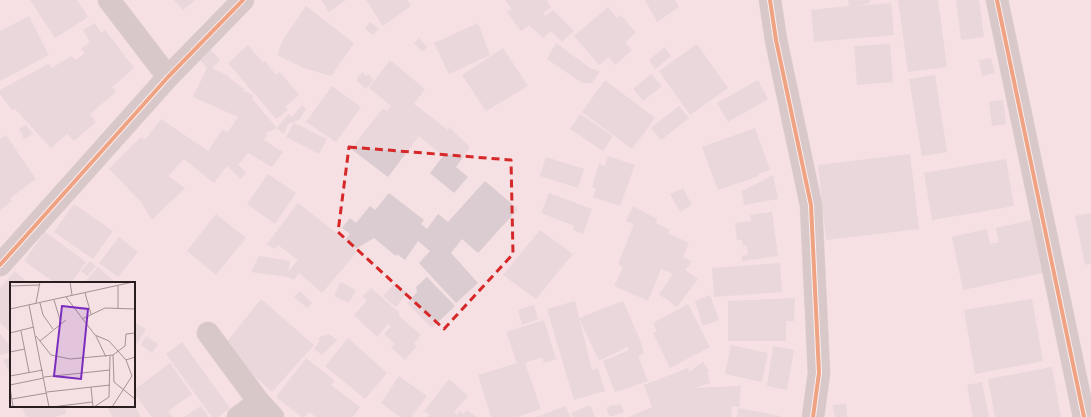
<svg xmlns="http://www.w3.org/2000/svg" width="1091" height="417" viewBox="0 0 1091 417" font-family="'Exo 2',sans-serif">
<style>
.building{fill:#daccd0}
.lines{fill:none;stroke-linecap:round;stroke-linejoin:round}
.minor-casing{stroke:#cfbfc1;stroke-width:23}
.minor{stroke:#b4acab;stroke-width:22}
.cycleway-casing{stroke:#fff;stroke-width:6}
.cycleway{stroke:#e8590c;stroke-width:4}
.marked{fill:none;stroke:#d62828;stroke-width:3;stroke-dasharray:8 5;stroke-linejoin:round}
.inset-road{fill:none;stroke:#a49295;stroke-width:1}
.view{fill:#7b2cbf;fill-opacity:0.15;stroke:#7b2cbf;stroke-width:2}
.inset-edge{fill:none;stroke:#2a1d1f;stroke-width:2}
</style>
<rect width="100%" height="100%" fill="#f5e0e3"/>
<path class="building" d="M30 0H77L88 17 55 38Z
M174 0H195L183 10Z
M321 0H346L329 12Z
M366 0H407L411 6 383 26Z
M505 0H546L551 7 543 13 545 16 553 10 574 31 562 42 551 31 543 38 529 25 521 31 507 12 512 9Z
M645 0H675L679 7 657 22Z
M848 0H870V3L857 6 891 3 894 35 814 42 811 10 849 6Z
M898 0H938L947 67 908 72Z
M956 0H979L984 37 961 40Z
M306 6 354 43 331 76 304 68 277 55 284 38Z
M608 7 617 18 621 15 636 33 625 42 632 50 615 65 609 57 599 65 574 36Z
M29 16 49 55 0 81V31Z
M370 22 379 29 373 35 365 29Z
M95 23 101 33 105 30 134 68 112 87 116 92 90 114 96 122 74 141 67 134 51 148 15 109 12 110 0 94V90L48 64 52 68 71 56 76 60 85 53 81 49 90 42 83 30Z
M478 23 490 55 449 74 434 43Z
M419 38 427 47 422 52 414 43Z
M556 43 590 68 600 71 592 83H582L547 59Z
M697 44 728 88 690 115 659 71Z
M890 44 893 82 857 85 854 46Z
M248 45 263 63 265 61 276 75 280 72 299 95 285 107 288 110 276 119 228 63Z
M665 47 671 56 655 69 649 60Z
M503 48 528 86 486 111 462 75Z
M210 49 220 60 212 68 229 76V78L244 89 243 91 253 95 252 99 277 128 266 133 267 135 264 140 283 152 272 167 248 153 238 165 246 172 241 179 227 166 214 183 184 159 168 176 185 188 152 220 141 202 109 169 141 137 145 140 161 119 208 151 222 130 228 132 238 117 193 97 207 68 199 59Z
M991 58 995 73 982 76 979 60Z
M390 60 425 89 414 104 448 130 449 127 470 147 456 167 468 177 454 193 430 173 443 156 419 136 388 177 351 149 383 108 387 111 391 106 369 88Z
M362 72 367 76 368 74 374 80 366 89 356 80Z
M651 74 662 86 643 101 633 89Z
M935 75 947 152 922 156 909 79Z
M605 80 655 118 632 149 582 112Z
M758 80 768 99 728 122 717 103Z
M332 86 361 107 336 142 306 122Z
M1003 100 1006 124 992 126 989 102Z
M302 105 306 109 299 120 288 124 284 134 277 128 279 125 289 114 292 117Z
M679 106 689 118 661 140 651 128Z
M580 114 613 136 603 151 570 129Z
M294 123 327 139 319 154 286 137Z
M26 125 33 134 24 139 19 129Z
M755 128 770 170 758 174 759 176 718 190 702 147Z
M6 135 36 179 10 198 12 201 0 210V139Z
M910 154 919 229 826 240 818 165Z
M608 156 635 165 620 206 593 197 596 188 592 187 599 164 605 166Z
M546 157 584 169 578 188 540 176Z
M1006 159 1014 206 932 220 924 173Z
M268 174 296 193 275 224 247 204Z
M773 175 778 199 744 205 742 191Z
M485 181 518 209 478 253 462 239 451 253 478 283 456 303 419 263 430 251 418 241 405 260 397 254 396 256 374 238 354 250 357 252 322 293 299 273 294 280 288 277 251 272 259 256 290 261 288 272 298 260 278 245 275 249 267 244 298 203 345 240 350 234 342 228 350 218 356 223 370 206 375 210 389 193 424 220 421 224 427 229 438 214 448 222Z
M683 188 692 205 680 212 670 194Z
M549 193 592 209 583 234 573 230 574 226 541 213Z
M74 204 113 231 93 259 54 232Z
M633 206 657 219 656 223 670 230 668 233 689 243 683 257 692 262 685 270 698 279 677 307 659 294 673 274 661 269 648 301 614 286 623 267 618 264 634 224 626 221Z
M772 212 778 256 742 261V256L748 255 747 246H743L742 240H737L735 223 751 221 750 215Z
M1091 213V263L1085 265 1075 216Z
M216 214 246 238 216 275 187 251Z
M1031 220 1035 237 1039 236 1043 273 963 290 952 237 987 229 990 244 999 242 996 228Z
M540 230 573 254 536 299 503 275Z
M45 232 86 262 71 283H55L24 261Z
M119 237 138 252 118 277 99 263Z
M90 261 96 266 87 276 81 271Z
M780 263 782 292 714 297 712 268Z
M98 267 115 282 114 283H84Z
M15 271 28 283H11V333L0 323V288Z
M427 277 455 306 432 328 407 303 417 292 416 287Z
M340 282 356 290 349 303 334 296Z
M394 284 407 293 396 307 383 296Z
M371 288 400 313 398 315 421 335 414 344 417 346 405 360 391 347 395 344 384 334 391 326 388 324 377 337 354 315 367 301 363 296Z
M300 291 312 303 307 308 294 297Z
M710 295 719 320 703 326 695 301Z
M795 298 794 321H786V341H728V301Z
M261 299 314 345 272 392 222 348Z
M1032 299 1043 361 975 374 964 310Z
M575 301 592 370 598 368 605 391 574 400 547 309Z
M623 301 640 340 644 354 638 356 648 381 615 392 603 361 629 350 627 347 599 361 579 318Z
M688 304 710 347 670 368 653 333 657 332 653 323Z
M534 305 538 319 522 325 518 310Z
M544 320 556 359 544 363 542 357 525 363 541 409 517 417H491L478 375 517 363 506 332Z
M134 322 146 329 134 348Z
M0 334 11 346V352L0 355Z
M329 334 337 340 322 355 314 349 320 341 318 339 323 335 325 336Z
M146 336 158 344 152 353 141 345Z
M348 338 387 373 365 399 325 366Z
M182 342 230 408 218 417H212L166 354Z
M731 345 768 353 762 382 725 374Z
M773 346 794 350 787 390 767 386Z
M11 358V372H9L3 360Z
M306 358 335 381 331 385 360 407 353 417H316L309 412 305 417H302L276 397Z
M703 362 709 371 707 373 710 383 694 388 741 386 739 407 732 406 731 417H629L652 407 644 385 688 368 689 372Z
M170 363 192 394 168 411 172 417H152L134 393V390Z
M1052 367 1061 417H995L988 379Z
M399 376 427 396 411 417H400L381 403Z
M449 379 468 396 454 412 457 415 460 411 463 414 467 410 476 417H428L430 415 424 411Z
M982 382 989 417H973L967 385Z
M134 404 141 417H113L107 407 134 406Z
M614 404V406L620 404 624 412 610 417 606 408Z
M846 404 847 417H835L833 405Z
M590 405 595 417H573L571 413Z
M22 406H63L67 413 56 417H26Z
M201 406 209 417H184Z
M566 406 570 417H536Z
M738 408 780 416V417H737Z"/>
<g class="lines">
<defs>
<path id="minor" d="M109 0 168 77
M770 0 776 40 811 205 819 373 813 417
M997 0 1084 417
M0 265 168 77 243 0
M208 333 259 402 273 417
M238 417 259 402"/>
</defs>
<use href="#minor" class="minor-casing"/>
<use href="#minor" class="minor"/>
<defs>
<path id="cycleway" d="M770 0 776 40 811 205 819 373 813 417
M997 0 1084 417
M0 265 168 77 243 0"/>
</defs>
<use href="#cycleway" class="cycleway-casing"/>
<use href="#cycleway" class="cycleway"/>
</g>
<path d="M0 0H1091V417H0ZM349 147 511 160 513 254 444 329 338 232Z" fill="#f5e0e3" fill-opacity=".55" fill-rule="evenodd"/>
<path class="marked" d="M349 147 511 160 513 254 444 329 338 232Z"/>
<g transform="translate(10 282)">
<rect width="125" height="125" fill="#f5e0e3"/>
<path class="inset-road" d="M60 0 62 13M0 4 29 3M75 11 81 32M56 15 85 53 99 59 116 78 125 75M44 18 51 41M26 21 30 0M30 21 33 33 43 47M19 23 39 125M0 27 123 0M108 27V4M72 37 95 26 125 27M11 49 19 90M0 51 24 45M26 54 41 73 60 77 103 73 115 64 116 52 125 51M86 54 96 75M30 59 56 38M0 70 15 67M103 73 104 100 125 117M0 94 33 88M34 95 100 88M0 103 34 96M81 105 83 125M0 106 3 125M37 110 100 103M2 117 37 111M42 125 82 120M84 125 99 115 100 74M102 125 122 94 116 78"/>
<path class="view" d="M52 24 78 27 71 97 44 94Z"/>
<rect width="125" height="125" class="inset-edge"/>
</g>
</svg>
